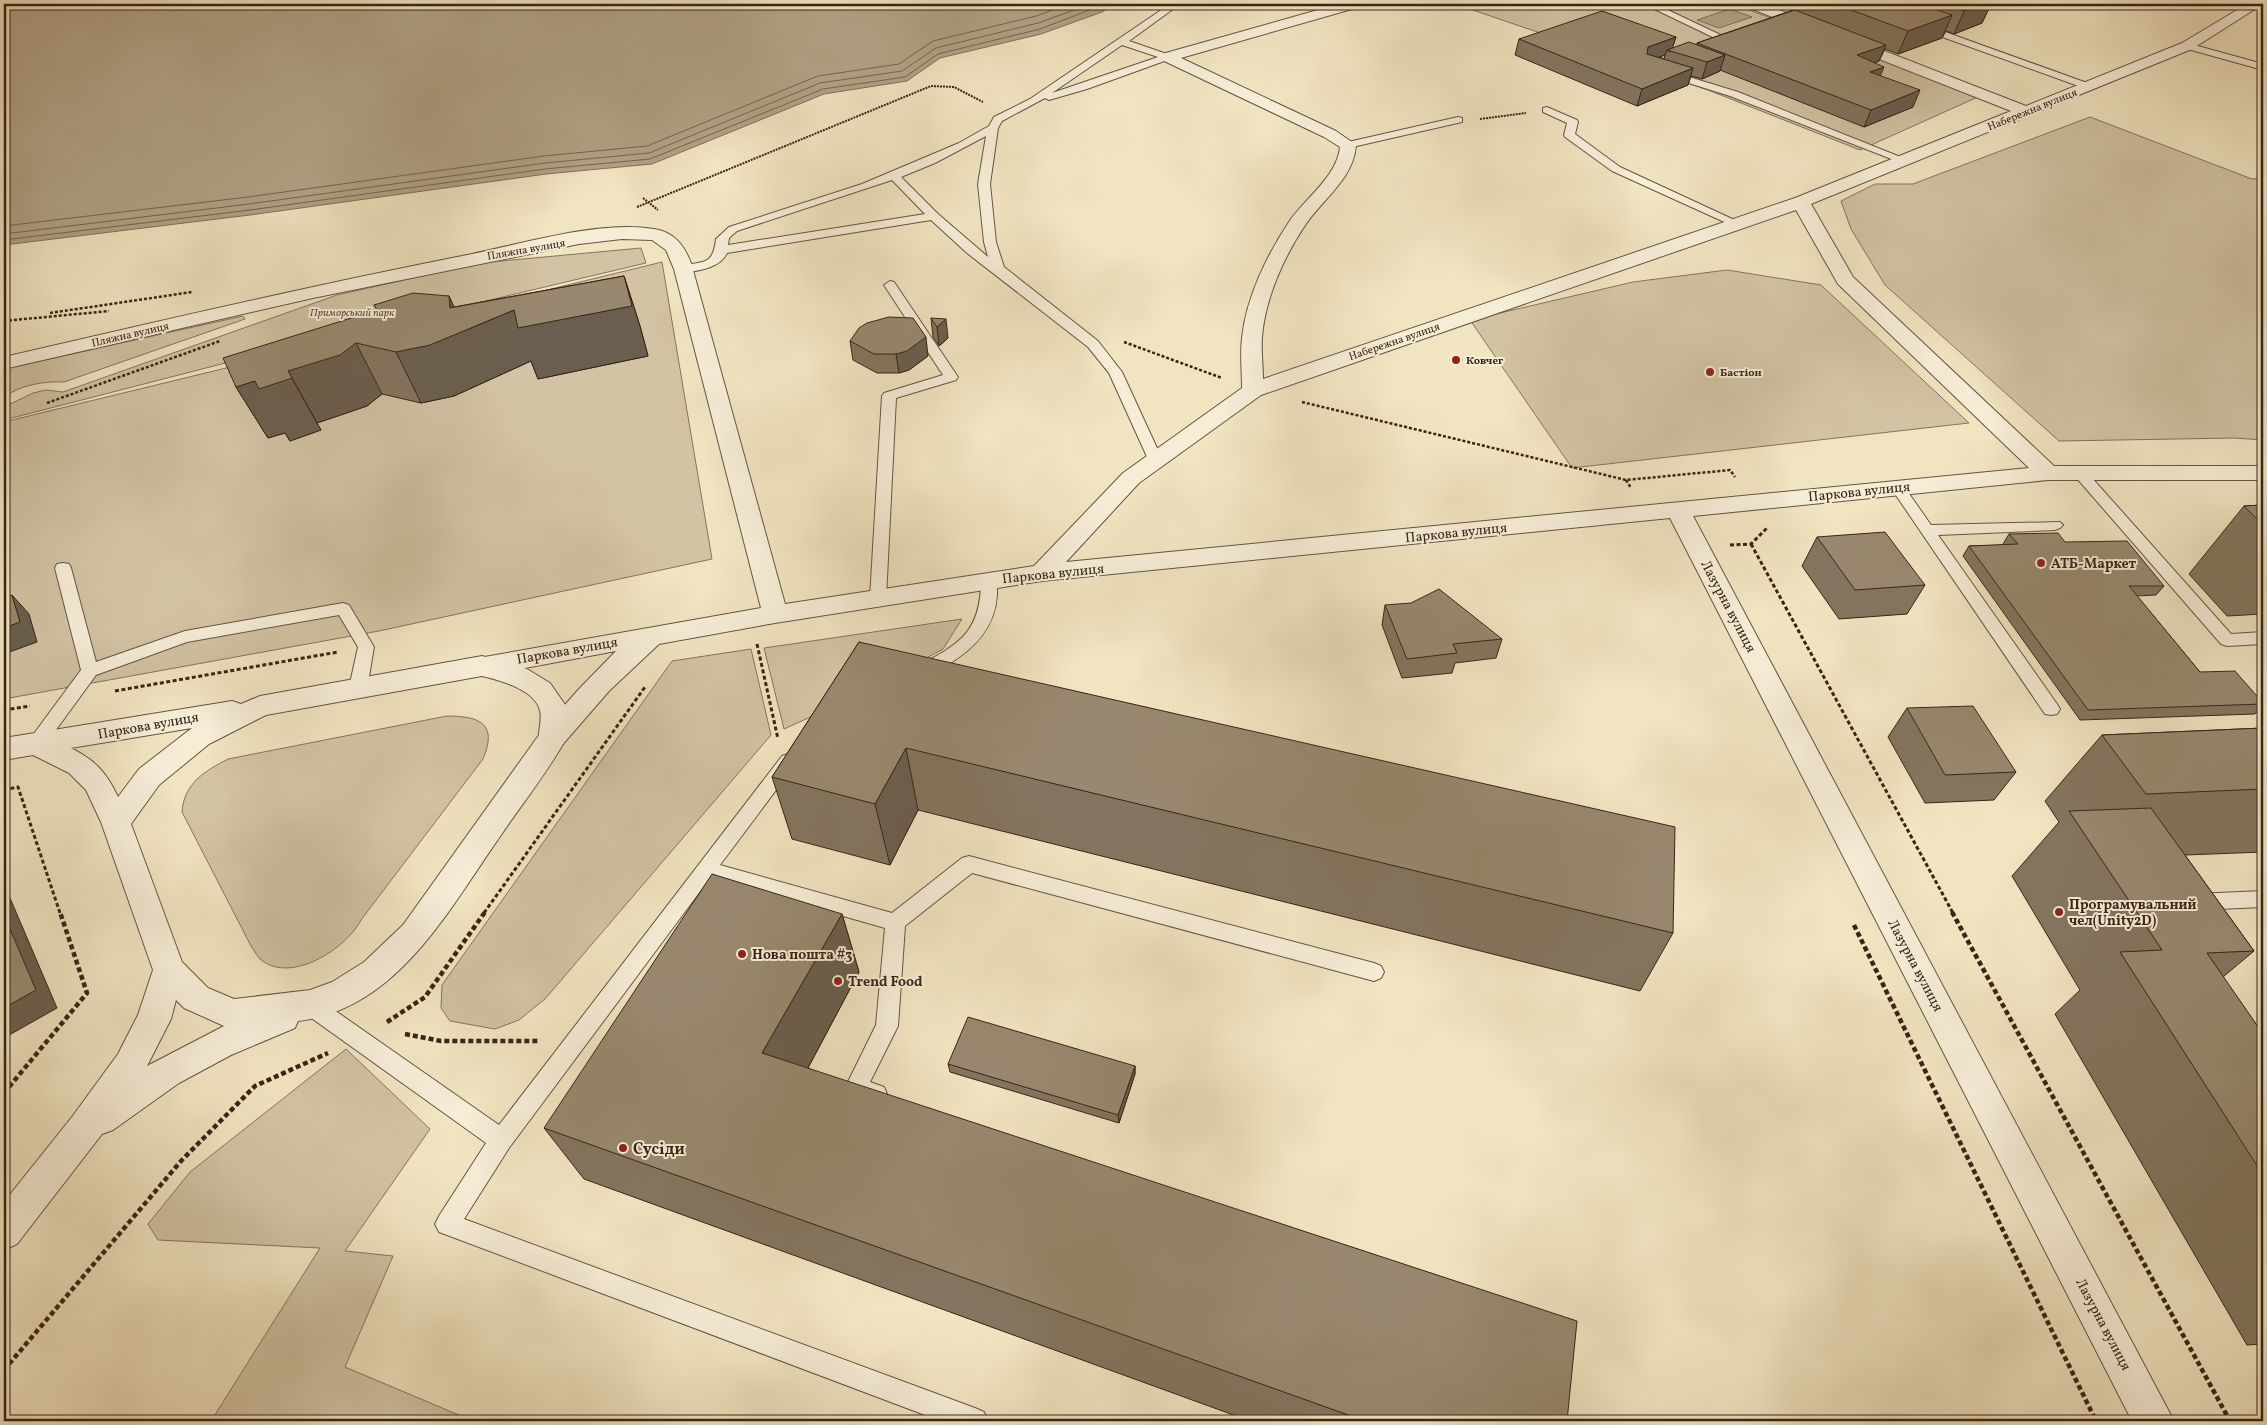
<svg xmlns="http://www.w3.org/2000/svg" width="2267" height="1425" viewBox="0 0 2267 1425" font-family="Vollkorn,serif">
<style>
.green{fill:#d2c3a4;stroke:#85745e}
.water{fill:#b2a387;stroke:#81705a}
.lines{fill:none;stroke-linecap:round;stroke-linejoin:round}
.shore{stroke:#75644f;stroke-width:1}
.service-casing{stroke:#665442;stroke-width:2}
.minor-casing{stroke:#665442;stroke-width:2}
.tertiary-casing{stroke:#665442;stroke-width:2}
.path-far3{stroke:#382417;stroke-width:2;stroke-dasharray:2 1;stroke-linecap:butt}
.path-far2{stroke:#382417;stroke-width:2.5;stroke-dasharray:3 2;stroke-linecap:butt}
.path-far1{stroke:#382417;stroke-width:3;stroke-dasharray:4 2.5;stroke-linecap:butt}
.path{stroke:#382417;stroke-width:4.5;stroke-dasharray:5 3;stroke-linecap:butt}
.service{fill:#f6edd7;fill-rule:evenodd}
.minor{fill:#f6edd7;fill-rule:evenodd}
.tertiary{fill:#f6edd7;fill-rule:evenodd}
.wall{fill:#83755f;stroke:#382417;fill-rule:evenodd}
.shaded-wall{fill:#6a5f4e;stroke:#382417}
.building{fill:#98886f;stroke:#382417}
.poi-dot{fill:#8f2418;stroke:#f6edd7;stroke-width:2}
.labels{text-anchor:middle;stroke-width:4;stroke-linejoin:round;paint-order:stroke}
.far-street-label{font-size:11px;fill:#382417;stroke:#f6edd7}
.far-park-label{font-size:11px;font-style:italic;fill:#5e4c3a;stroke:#f6edd7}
.far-poi-label{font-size:11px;font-weight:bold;fill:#382417;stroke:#f6edd7;text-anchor:start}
.street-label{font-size:14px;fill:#382417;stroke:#f6edd7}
.poi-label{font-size:14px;font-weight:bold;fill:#382417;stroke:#f6edd7;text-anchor:start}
.near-poi-label{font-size:16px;font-weight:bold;fill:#382417;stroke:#f6edd7;text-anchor:start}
</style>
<rect width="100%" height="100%" fill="#f1e4c1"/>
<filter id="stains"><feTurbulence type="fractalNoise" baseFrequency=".004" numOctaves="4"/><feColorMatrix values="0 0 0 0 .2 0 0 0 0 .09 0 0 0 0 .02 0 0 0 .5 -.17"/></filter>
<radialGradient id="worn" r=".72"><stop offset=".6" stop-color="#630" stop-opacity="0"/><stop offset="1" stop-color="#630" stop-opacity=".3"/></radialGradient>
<path class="green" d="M1455 4H1733L1980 96 1860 150 1708 90Z
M2090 117 2252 179 2263 178V440L2234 438 2059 441 1885 285 1851 229 1841 201 1875 184H1913Z
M641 248 646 263 237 360 4 420V407L33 393 46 390 63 392 337 295 480 263Z
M662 262 712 559 379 631 4 699V422Z
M1727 270 1821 285 1969 423 1572 468 1470 320 1633 282Z
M243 316 245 319 64 382C43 381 21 385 4 397V369Z
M962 619 943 649 861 694 784 729 764 648Z
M751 649 771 735 545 999 519 1020 495 1029 450 1021 441 1008 442 985 672 661Z
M447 716C480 716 498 724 483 759L361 920C346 949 290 985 260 959 257 956 254 950 251 946L182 812C184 783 205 771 228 759Z
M346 1049 430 1129 345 1251 393 1256 345 1367 473 1421H211L320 1248 158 1240 148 1224 190 1172Z"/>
<path class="water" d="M4 4H1115L1102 12 1041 34 940 58 907 81 824 94 652 164 546 174 250 215 4 245Z
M1730 9 1752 17 1719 28 1697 20Z"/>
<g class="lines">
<path class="shore" d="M4 226 248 197 544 156 647 146 818 76 899 64 933 41 1036 16 1069 4
M4 234 249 204 545 163 649 153 820 83 902 71 936 48 1038 23 1091 4
M4 240 250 210 545 169 650 159 823 89 905 77 938 54 1040 29 1105 4"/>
<defs>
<path id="service" d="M1170 4H1180L1129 41 1170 55V59L1087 89 1049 100 1045 98 1002 121 998 128 990 184 996 242 1004 267 1098 341 1122 372 1162 459 1160 462 1155 463 1148 459 1109 373 1088 347 967 253 931 220 727 253C719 269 699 270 683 273L677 269 679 266C702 261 713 267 716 239L729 227 862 184 959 143 989 126 994 117 1030 99ZM1122 45 1158 57 1052 93ZM986 136 978 184 984 242 988 257 938 214 901 177 935 163ZM892 180 925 214 728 245 729 238 737 231Z
M1644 4H1655L1729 39 1721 41Z
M1923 24 2090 84 2092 86 2084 88 1920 29 1918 27Z
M2187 43 2263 64V70L2184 48V44Z
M1666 70 1738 92 1908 160 1903 163 1899 162 1730 96 1663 75V71Z
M1547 107 1577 120 1578 122 1575 134 1620 167 1741 223 1735 226 1731 225 1612 171 1565 137 1564 135 1567 123 1543 112V108Z
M1458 117 1462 118V122L1348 148 1343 145 1348 142Z
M890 281 894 282 958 377 956 380 896 398 886 598 884 602H872L870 598 882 396 884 393 943 375 884 285Z
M2079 467 2084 469 2231 634 2263 632V644L2227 646 2221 644 2074 475 2072 472Z
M1898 483 1903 485 1931 525 2060 522 2063 525 2060 528 2055 530 1938 535 2057 704 2060 709 2057 714 2051 715 2045 714 1891 488Z
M63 563 69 564 71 568 96 662 185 631 343 603 349 605 374 647 367 688 364 692 358 694 352 692 349 688 358 647 339 615 187 642 96 675 42 749 36 751 30 749 27 744 30 739 81 670 55 568 57 564Z
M989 575 995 576C998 582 997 588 997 595 995 630 971 652 942 668 933 673 924 679 914 676L911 672 914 668C958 645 981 634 981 580L983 576Z
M788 754 794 756 797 761 794 766 720 865 892 913 962 858 969 856 1374 963 1381 966 1384 972 1381 978 1374 981 972 873 905 926 898 1026 870 1082 884 1087 887 1094 884 1101 876 1104 848 1095 845 1088 876 1025 885 928 710 878 509 1148 464 1219 975 1408 984 1412 988 1421H941L439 1232 435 1224 439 1216 486 1143 303 1012 299 1005 303 998 310 996 317 998 499 1125 782 756Z
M2263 891V907L2195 910 2188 908 2185 902 2188 896 2195 894Z"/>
<path id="minor" d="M1339 4H1361L1359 7 1181 58 1336 131 1356 145C1354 178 1323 199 1306 224 1284 256 1265 299 1262 337 1261 351 1263 366 1263 379L1795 198 2011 111 1747 7 1745 4H1764L2026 106 2182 43 2247 4H2263L2192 49 1811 204 1853 277 2054 466H2263V480H2048L1693 516 2174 1421H2132L1670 518 1042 581 775 623 659 644 609 691 563 744 553 748 543 744 539 737 543 730 578 690 616 651 482 676 473 673 469 666 473 659 761 608 674 269 666 250 652 240 622 239 579 244 313 298 4 369V357C159 321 315 285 472 254 525 243 601 220 654 229 674 232 684 245 691 263L785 604 1034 566 1123 473 1242 388C1242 371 1240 354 1242 338 1246 298 1267 255 1289 222 1305 198 1337 177 1340 147L1324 137 1162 60 1160 57 1162 54ZM1796 210 1838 284 2029 468 1066 562 1139 483 1261 395Z"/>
<path id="tertiary" d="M482 656 527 669 550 683 568 709 567 737C548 772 521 805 499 838 448 911 396 1010 298 1021L295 1028 231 1055 179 1083 113 1130 102 1134 17 1244 4 1250V1202L72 1117 118 1054 138 1015 153 970 101 822 86 790 69 773 33 755 4 760V738L232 701 241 704 260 696ZM482 676C499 680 536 690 540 711 542 718 539 728 539 735L403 925 364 962 332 982 310 990 234 999 208 988 182 962 131 824 159 785 209 744 266 715ZM192 728 139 769 118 797C106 772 96 761 71 748ZM176 1000 184 1008 224 1026 147 1066 171 1019Z"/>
</defs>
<use href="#service" class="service-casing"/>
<use href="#minor" class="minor-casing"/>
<use href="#tertiary" class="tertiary-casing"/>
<path class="path-far3" d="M1480 119 1526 113
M643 198 658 210
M637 207 931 86 954 87 983 102"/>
<path class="path-far2" d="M50 313 192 292
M4 321 109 311
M1124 342 1222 378
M1302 402 1626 480 1730 470 1735 477
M47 403 220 341
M1626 480 1631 488"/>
<path class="path-far1" d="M1751 544 1953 913
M1730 545 1751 544 1767 528
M757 644 778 739
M115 691 338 652
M4 710 30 706
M4 790 18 787 60 913
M484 913 645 687"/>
<path class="path" d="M1952 912 2230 1421
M1854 925 2096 1421
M387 1022 425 997 485 912
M405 1034 441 1041H538
M4 1093 87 993 60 912
M4 1370 181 1161 255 1086 328 1053"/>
<use href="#service" class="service"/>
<use href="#minor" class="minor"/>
<use href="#tertiary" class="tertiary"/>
</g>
<path class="wall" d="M1777 4H1991L1982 23 1954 34 1946 31 1942 38 1898 54 1885 49 1879 61 1874 63 1880 76 1913 107 1864 127 1720 70V71L1702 79 1691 76 1688 85 1637 106 1515 55 1519 39 1676 37 1672 48 1697 45V43L1793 10ZM1665 55 1664 59 1659 57Z
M624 276 640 326 648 356 538 379 531 361 454 396 421 403 382 394 367 406 317 423 321 430 290 441 285 433 268 438 236 387 377 310 374 305 449 296 454 307Z
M931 318 948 338 939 346 933 337Z
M850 341 928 356 909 370 899 373H877L853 360Z
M2263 505V614L2227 616 2189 574 2244 506Z
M2009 534 2065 542 2164 586 2156 595 2137 596 2200 672 2263 703V705L2255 714 2080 720 1963 556 1969 546 2004 545 2003 544Z
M1817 537 1925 585 1907 614 1839 619 1802 566Z
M1385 605 1502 639 1496 658 1455 663 1452 673 1402 678 1382 625Z
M859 642 1673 933 1640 991 918 810 890 865 792 839 772 777Z
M1907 708 2016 772 1994 800 1925 803 1888 737Z
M2263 728V852L2185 855 2254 951 2223 977 2263 1034V1344L2247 1345 2055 1014 2080 990 2012 876 2059 822 2045 801 2102 735Z
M842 914 859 972 808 1068 1567 1421H1250L584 1179 544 1128Z
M948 1064 1135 1066V1074L1119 1123 950 1072Z"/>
<path class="shaded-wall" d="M1985 4H1991L1982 23 1954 34 1964 11Z
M1952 15 1942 38 1898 54 1908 31Z
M1676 37 1671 52 1667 50 1665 55 1643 63 1648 47Z
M1886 45 1879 61 1851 72 1857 55Z
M1725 55 1720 71 1702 79 1707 62Z
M1884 67 1877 84 1870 72Z
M1693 68 1688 85 1637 106 1642 89Z
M1920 90 1913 107 1864 127 1871 110Z
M624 276 640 326 648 356 538 379 531 361 454 396 421 403 396 352 450 308 449 296 464 331 514 310Z
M946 319 948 338 939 346 937 327Z
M926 337 928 356 909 370 899 373 896 354Z
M356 343 382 394 367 406 317 423 288 371Z
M292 378 321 430 290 441 285 433 268 438 236 387 255 381Z
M12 595 29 614 37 642 4 654V628Z
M906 748 918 810 890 865 875 804Z
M4 884 57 1008 4 1038Z
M842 914 859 972 787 1107 762 1053Z
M1135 1066V1074L1119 1123 1118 1115Z"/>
<path class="building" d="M1835 4H1920L1952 15 1908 31Z
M1943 4H1985L1964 11Z
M1795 10 1886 45 1857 55 1884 67 1870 72 1920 90 1871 110 1697 43Z
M1602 11 1676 37 1648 47 1647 54 1693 68 1642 89 1519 39Z
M1689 42 1725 55 1707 62 1667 50Z
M624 276 632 306 518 328 514 310 430 345 396 352 356 343 340 355 288 371 292 378 259 389 255 381 236 387 223 358 377 310 374 305 413 293 449 296 450 308Z
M889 317 913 318 926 337 907 351 896 354H874L850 341 859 328 867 323Z
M931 318 946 319 937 327Z
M2263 505V525L2244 506Z
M1885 532 1925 585 1855 590 1817 537Z
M2058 533 2065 542 2127 541 2164 586H2129L2200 672 2235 671 2263 703V704L2088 710 1969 546 2018 544 2009 534Z
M1439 589 1502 639 1453 644 1457 653 1407 659 1385 605 1411 603Z
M12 595 20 622 4 628V598Z
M859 642 1675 827 1673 933 906 748 875 804 772 777Z
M1973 706 2016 772 1945 775 1907 708Z
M2263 728V789L2146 794 2102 735Z
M2151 808 2254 951 2207 953 2263 1034V1175L2120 952 2162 950 2069 811Z
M712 874 842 914 762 1053 1577 1321 1567 1421H1365L544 1128Z
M4 915 36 990 4 1008Z
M968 1017 1135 1066 1118 1115 948 1064Z"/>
<g class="poi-dot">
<circle cx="1456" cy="360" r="5"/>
<circle cx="1710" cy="372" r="5"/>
<circle cx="2041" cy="563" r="5"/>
<circle cx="2059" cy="912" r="5"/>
<circle cx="742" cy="954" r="5"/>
<circle cx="838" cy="981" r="5"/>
<circle cx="623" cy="1148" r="5"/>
</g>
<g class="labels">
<g class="far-street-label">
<text transform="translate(2032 109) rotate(-22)" y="4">Набережна вулиця</text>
<text transform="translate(526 249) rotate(-10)" y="4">Пляжна вулиця</text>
<text transform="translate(130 334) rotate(-13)" y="4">Пляжна вулиця</text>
<text transform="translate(1394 341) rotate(-19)" y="4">Набережна вулиця</text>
</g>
<g class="far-park-label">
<text x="352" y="316">Приморський парк</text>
</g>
<g class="far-poi-label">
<text x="1466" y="364">Ковчег</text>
<text x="1720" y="376">Бастіон</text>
</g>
<g class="street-label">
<text transform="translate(1859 491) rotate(-6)" y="5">Паркова вулиця</text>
<text transform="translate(1456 532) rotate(-6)" y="5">Паркова вулиця</text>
<text transform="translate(1053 573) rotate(-6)" y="5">Паркова вулиця</text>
<text transform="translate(1729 606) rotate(62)" y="5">Лазурна вулиця</text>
<text transform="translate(567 650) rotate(-10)" y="5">Паркова вулиця</text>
<text transform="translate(148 725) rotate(-10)" y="5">Паркова вулиця</text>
<text transform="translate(1916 965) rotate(62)" y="5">Лазурна вулиця</text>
<text transform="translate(2104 1324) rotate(62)" y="5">Лазурна вулиця</text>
</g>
<g class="poi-label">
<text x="2051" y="568">АТБ-Маркет</text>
<text x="2069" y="909">Програмувальний<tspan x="2069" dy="16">чел(Unity2D)</tspan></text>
<text x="752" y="959">Нова пошта #3</text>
<text x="848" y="986">Trend Food</text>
</g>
<g class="near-poi-label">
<text x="633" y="1154">Сусіди</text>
</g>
</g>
<rect width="2267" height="1425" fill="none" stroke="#f1e4c1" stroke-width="20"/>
<rect x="5" y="5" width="2257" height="1415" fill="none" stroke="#382417" stroke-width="2.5"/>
<rect x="10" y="10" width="2247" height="1405" fill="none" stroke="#382417"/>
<rect width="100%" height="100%" filter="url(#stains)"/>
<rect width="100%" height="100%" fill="url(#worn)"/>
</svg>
